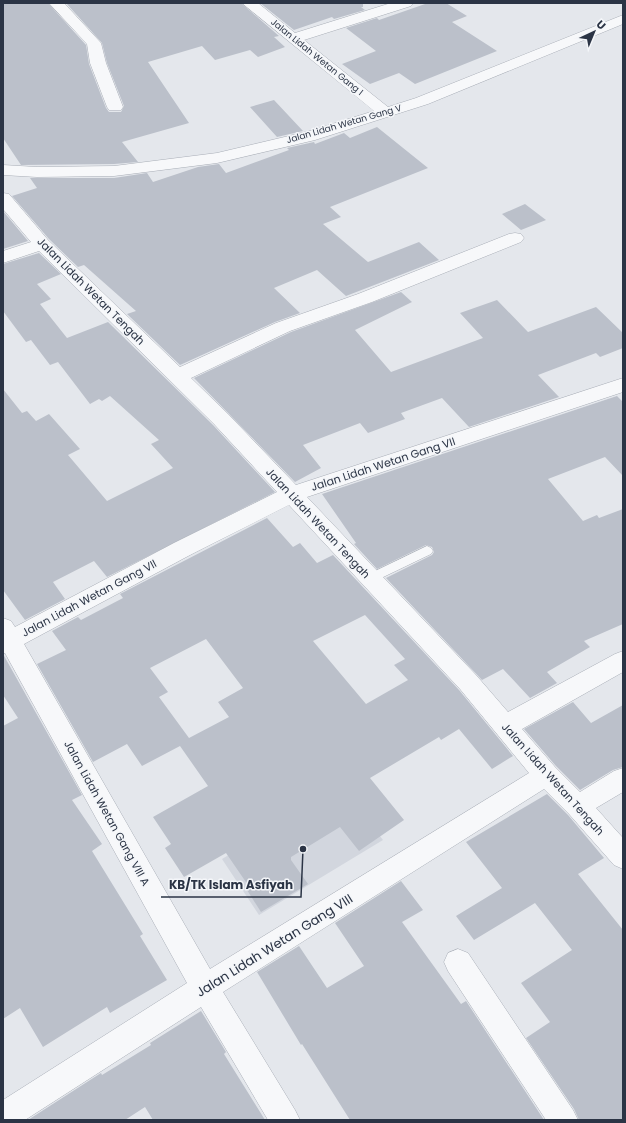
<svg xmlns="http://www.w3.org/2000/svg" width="626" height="1123" viewBox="0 0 626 1123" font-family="Poppins,sans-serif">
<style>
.built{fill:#d2d6de}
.building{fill:#bbc0ca;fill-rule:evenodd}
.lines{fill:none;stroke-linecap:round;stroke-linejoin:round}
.service-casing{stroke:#a9aeb7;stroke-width:1}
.minor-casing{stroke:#a9aeb7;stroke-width:1}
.service{fill:#f7f8fa;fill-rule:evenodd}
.minor{fill:#f7f8fa;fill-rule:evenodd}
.labels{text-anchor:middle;stroke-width:3;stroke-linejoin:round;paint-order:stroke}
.far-street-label{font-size:9px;fill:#2b3445;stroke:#f4f6f9}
.street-label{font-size:11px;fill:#2b3445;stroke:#f4f6f9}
.near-street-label{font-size:13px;fill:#2b3445;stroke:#f4f6f9}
.leader{fill:none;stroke:#2b3445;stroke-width:1.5}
.callout-dot{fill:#2b3445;stroke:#f4f6f9;stroke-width:1.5}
.callout-label{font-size:12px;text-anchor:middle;font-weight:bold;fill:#2b3445;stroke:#f4f6f9;stroke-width:3;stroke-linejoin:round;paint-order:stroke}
</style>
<rect width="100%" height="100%" fill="#e4e7ec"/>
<path class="built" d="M340 784 383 840 259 915 222 859 262 835Z"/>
<path class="building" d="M3 3H48L86 45 89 64 106 108 109 112H121L124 106 107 63 102 43 66 3H241L279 36 274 37 285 47 258 57 250 50 215 60 202 46 148 62 189 123 122 142 138 162 114 164 21 165 3 138Z
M260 3H363V7H361L365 10 334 19 332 17 294 30Z
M428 3H446L467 16 452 22 497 51 415 84 399 73 370 84 342 64 376 51 346 28 377 18 379 20Z
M274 100 303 131 277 137 250 107Z
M377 127 428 168 330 207 341 217 323 224 368 262 419 242 439 260 346 296 317 270 274 288 300 313 275 322 180 365 127 314 136 311 84 265 78 267 49 239 12 196 37 188 30 178H114L147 173 153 182 198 167 219 164 226 173 289 150 287 148 314 142 315 144 344 133 350 138Z
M525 204 546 220 521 230 502 214Z
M3 211 28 241 3 249Z
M39 253 61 274 37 284 51 299 40 304 67 338 108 322 213 425 275 492 107 577 94 561 53 582 65 599 25 620 3 590V389L22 413 27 411 36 421 49 414 80 449 68 455 107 501 173 468 151 444 159 440 110 396 102 401 99 399 90 404 58 362 50 365 31 340 26 342 3 311V264Z
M401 292 412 302 355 330 391 372 483 338 460 313 497 300 528 332 596 307 623 333V348L600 357 596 353 538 375 559 397 469 427 442 398 401 413 405 419 368 433 360 423 303 445 321 468 295 482 194 378 291 332Z
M617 396 623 402V476L605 457 548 479 583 521 597 515 599 518 623 509V624L584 641 590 647 547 672 557 683 530 698 503 669 482 680 386 578 432 555 434 552 432 547 426 545 377 569 354 544 356 543 322 494Z
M267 518 293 547 300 543 317 563 333 555 459 690 513 756 492 769 459 729 441 740 439 737 370 778 404 820 359 851 340 827 291 857V860L308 884 261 912 247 890 250 888 226 853 184 877 165 848 171 844 153 817 208 786 180 746 142 766 127 744 93 762 37 664 66 650 52 631 78 617 81 620 123 598 120 594ZM365 615 405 659 394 665 408 680 366 704 313 641ZM206 639 243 688 218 702 229 717 189 738 159 697 168 692 150 668Z
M3 654 82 795 72 800 102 844 92 851 143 934 140 936 167 980 110 1013 107 1007 43 1047 20 1008 3 1019V726L18 718 3 695Z
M573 702 591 723 623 705V767L613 770 580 790 556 766 524 729Z
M547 794 568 815 604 858 578 874 623 930V1120H579L574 1109 526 1038 550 1022 521 983 572 950 535 903 474 940 456 916 502 888 466 842Z
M401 881 423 910 402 922 461 1004 466 1001 544 1120H350L302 1044 301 1045 257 972 299 946 327 988 364 966 335 923Z
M201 1011 226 1052 224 1054 265 1120H153L145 1107 125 1120H28L101 1073 102 1075 151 1045 150 1043Z"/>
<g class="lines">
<defs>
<path id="service" d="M427 546 431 548 433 551 431 554 375 581H367L365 578 367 575Z"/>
<path id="minor" d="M49 3H64L101 43 106 63 123 107 121 110H109L107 107 90 63 87 44Z
M242 3H258L295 33 391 3H413L411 6 304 40 388 107 416 98 623 15V24L428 104 315 140 217 163 114 176 37 177 3 175V165L37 167 114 166 217 153 310 131 374 111Z
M3 193 9 194 48 240 180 367 276 323 358 294 509 234 515 233 521 234 524 238 521 242 372 302 290 331 191 378 228 414 296 485 623 378V392L307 497 476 675 508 712 615 654 623 651V672L522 729 555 767 580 792 614 771 623 768V792L596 808 623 838V869L614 865 569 814 544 789 223 992 295 1110 300 1120H268L201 1007 25 1120H3V1100L187 983 5 653H3V618L11 621 15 627 174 543 277 492 214 424 39 251 3 263V251L31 242 3 209ZM289 505 460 689 529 773 210 969 24 644 190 555Z
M458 949 468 953 573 1110 578 1120H546L448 971 444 962 448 953Z"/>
</defs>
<use href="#service" class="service-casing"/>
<use href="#minor" class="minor-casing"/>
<use href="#service" class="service"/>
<use href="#minor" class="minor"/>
</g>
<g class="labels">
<g class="far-street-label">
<text transform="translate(317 57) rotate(39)" y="3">Jalan Lidah Wetan Gang I</text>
<text transform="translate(344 124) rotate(-16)" y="3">Jalan Lidah Wetan Gang V</text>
</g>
<g class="street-label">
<text transform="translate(91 291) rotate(45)" y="4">Jalan Lidah Wetan Tengah</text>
<text transform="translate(383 464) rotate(-18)" y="4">Jalan Lidah Wetan Gang VII</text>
<text transform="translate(318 523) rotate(47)" y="4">Jalan Lidah Wetan Tengah</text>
<text transform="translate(89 598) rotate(-28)" y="4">Jalan Lidah Wetan Gang VII</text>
<text transform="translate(553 779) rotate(48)" y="4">Jalan Lidah Wetan Tengah</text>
<text transform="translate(107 813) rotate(61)" y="4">Jalan Lidah Wetan Gang VIII A</text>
</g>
<g class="near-street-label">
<text transform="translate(274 945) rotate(-32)" y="5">Jalan Lidah Wetan Gang VIII</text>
</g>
</g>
<path class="leader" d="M303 849L301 897H161"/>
<circle class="callout-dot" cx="303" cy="849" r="4"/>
<g class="callout-label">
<text x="231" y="889">KB/TK Islam Asfiyah</text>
</g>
<rect width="626" height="1123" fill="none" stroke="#2b3445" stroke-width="8"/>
<g transform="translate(594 32) rotate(44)" stroke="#f4f6f9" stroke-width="3" paint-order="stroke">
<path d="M0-3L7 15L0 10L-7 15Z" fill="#2b3445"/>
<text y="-6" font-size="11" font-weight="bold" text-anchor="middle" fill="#2b3445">U</text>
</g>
</svg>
